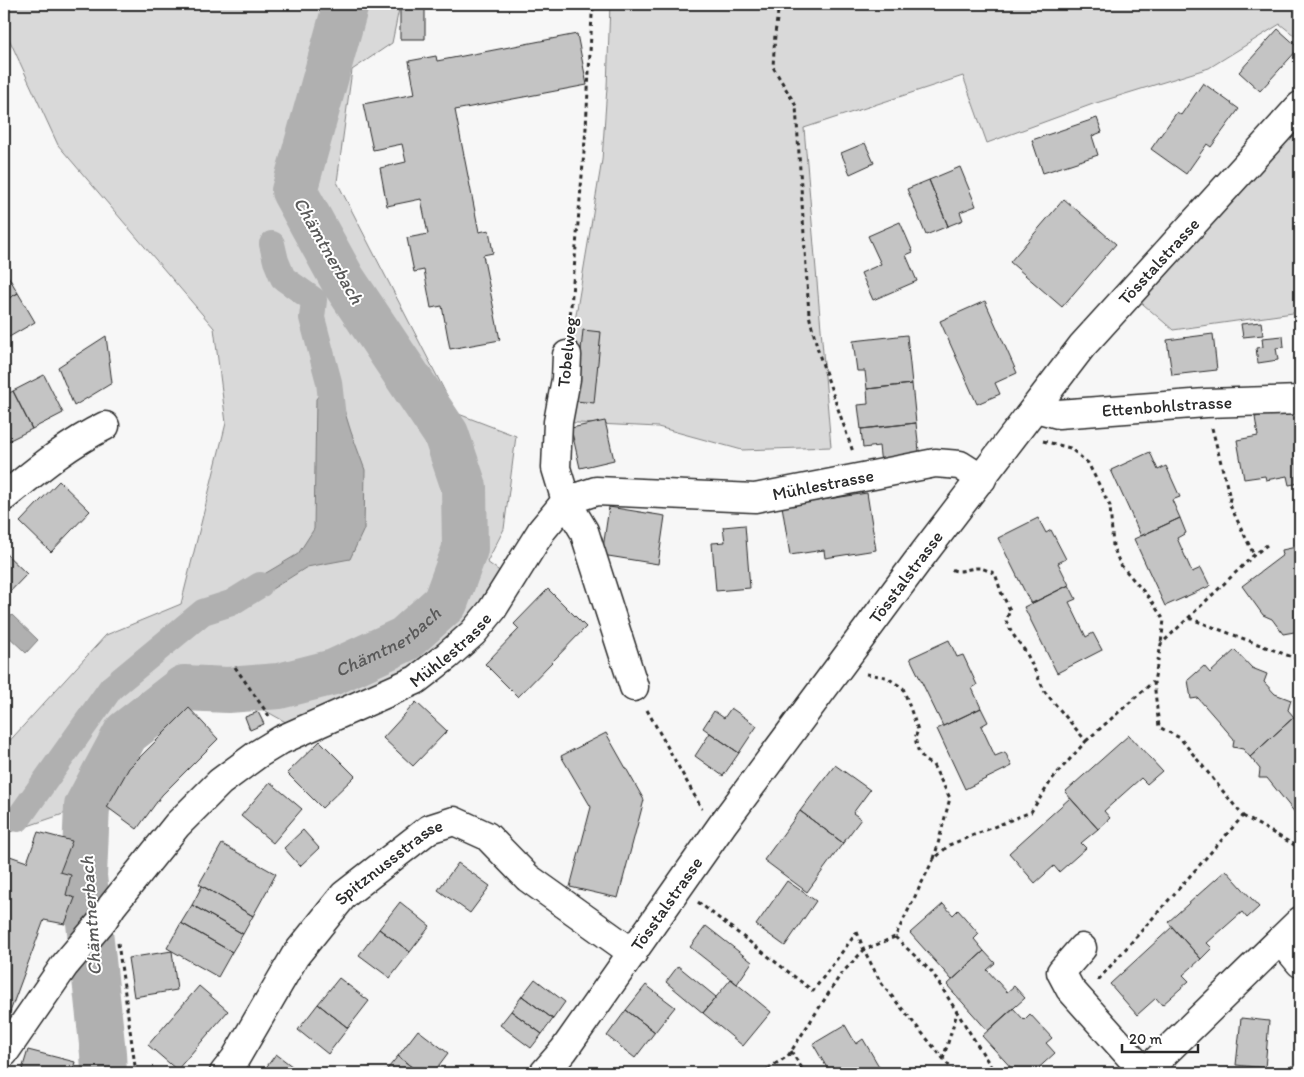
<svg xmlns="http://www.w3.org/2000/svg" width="1304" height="1077" viewBox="0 0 1304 1077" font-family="Itim,sans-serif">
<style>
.green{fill:#d9d9d9;stroke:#828282}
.water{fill:#b0b0b0;stroke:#7b7b7b}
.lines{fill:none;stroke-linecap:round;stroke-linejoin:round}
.canal{stroke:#b0b0b0;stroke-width:26}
.river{stroke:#b0b0b0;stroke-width:46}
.building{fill:#c4c4c4;stroke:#2b2b2b}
.minor-casing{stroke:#2b2b2b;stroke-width:31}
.major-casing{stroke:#2b2b2b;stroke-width:31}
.path{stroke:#2b2b2b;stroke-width:3;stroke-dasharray:4 4;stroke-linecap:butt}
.minor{stroke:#fff;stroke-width:28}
.major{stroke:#fff;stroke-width:28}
.labels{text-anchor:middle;stroke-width:4;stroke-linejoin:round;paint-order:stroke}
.street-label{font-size:18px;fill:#2b2b2b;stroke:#fff}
.water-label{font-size:19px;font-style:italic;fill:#5a5a5a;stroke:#fff}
</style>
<rect width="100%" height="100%" fill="#f7f7f7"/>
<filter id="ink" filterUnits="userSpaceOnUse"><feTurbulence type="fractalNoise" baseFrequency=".02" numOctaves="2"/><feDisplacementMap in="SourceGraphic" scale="10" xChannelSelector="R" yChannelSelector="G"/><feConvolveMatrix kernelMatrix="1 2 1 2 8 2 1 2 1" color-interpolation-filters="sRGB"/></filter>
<g filter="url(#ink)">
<path class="green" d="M4 4H400L392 43 352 70 337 182 456 413 516 436 504 529 487 562 512 580 473 633 300 730 228 690 184 688 126 733 87 806 4 834V747L106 635 181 604 226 423 214 328 58 145 4 28Z
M610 4H1300V40L1280 24 1209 68 1093 104 987 143 963 76 804 128 831 447 742 450 658 427 558 422 602 160 607 87Z
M1300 106V312L1173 330 1129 292Z"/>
<path class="water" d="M329 382 337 387 351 432 365 470 364 529 350 559 307 567 272 589 235 610 231 603 229 595 298 554 314 529 316 399Z
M12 615 38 640 26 653 4 632V623Z"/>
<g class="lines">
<path class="canal" d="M272 244 276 261 283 278 314 300 312 318 329 382 333 418
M18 819 111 688 203 612 231 603 260 585"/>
<path class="river" id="s1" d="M104 1073 103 1053 84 876 87 806 126 733 184 688 228 690 279 686 334 672 405 639 445 603 465 549 464 487 446 434 343 280 294 191 346 4"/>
</g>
<path class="building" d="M400 4H425V39H400Z
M1278 29 1299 48 1260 91 1239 72Z
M577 34 587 85 455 110 479 232 489 230 493 253 483 255 500 340 450 349 442 306 431 308 424 270 414 272 407 238 428 234 421 199 387 206 380 168 406 162 402 144 373 150 363 104 415 94 409 61 436 56 437 61Z
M1203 83 1239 109 1211 147 1207 144 1186 174 1151 149 1177 112 1181 115Z
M1097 118 1102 132 1092 136 1098 155 1043 173 1032 140Z
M865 143 874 163 850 174 841 153Z
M960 167 976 206 960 212 963 220 948 226 929 180Z
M929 180 948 226 926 235 907 189Z
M1064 199 1116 244 1062 307 1010 262Z
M900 222 913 252 906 255 917 281 873 300 861 273 881 264 868 236Z
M4 269 18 293 4 301Z
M18 293 35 322 4 340V301Z
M985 301 1017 373 995 383 1000 394 977 404 940 321Z
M1261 322 1263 335 1243 337 1241 324Z
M583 330 601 332 594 403 576 401Z
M1213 334 1217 370 1172 375 1167 340Z
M907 335 912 384 867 389 865 371H857L853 341Z
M106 336 112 383 74 406 58 367Z
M1283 336 1284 347 1276 348 1278 360 1258 363 1256 348 1263 347 1262 338Z
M44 375 63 413 32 429 13 391Z
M912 384 916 423 861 429 858 405 868 404 867 389Z
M13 391 32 429 4 443V396Z
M1300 410V483L1289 485 1287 476 1266 480 1265 476 1244 479 1237 440 1258 436 1255 417Z
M605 421 614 460 580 468 571 428Z
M916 423 920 460 881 464 879 446 863 448 861 429Z
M1150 452 1158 470 1166 466 1180 497 1172 500 1180 518 1141 536 1111 470Z
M59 481 90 511 51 552 20 522Z
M867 493 876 550 825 558 824 550 790 555 782 506Z
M609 507 665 516 658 564 602 555Z
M1038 518 1046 533 1051 530 1066 559 1058 563 1069 585 1031 604 998 538Z
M1180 518 1186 533 1177 538 1192 572 1201 568 1210 586 1165 606 1134 539Z
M745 525 750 588 716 591 712 543 725 542 723 527Z
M1300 544V631L1283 634 1272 619 1263 615 1242 586 1283 555 1282 550 1296 547Z
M4 552 27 574 4 598Z
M1069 585 1076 599 1069 602 1086 637 1093 633 1102 650 1057 673 1024 607Z
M548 589 586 627 518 697 485 664 519 629 514 624Z
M949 640 957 657 963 655 977 685 972 688 981 708 943 726 910 658Z
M1235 650 1252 668 1267 674 1264 682 1275 694 1291 700 1288 710 1294 717 1250 757 1243 749 1233 747 1234 739 1198 698 1191 699 1188 680 1204 666 1210 673Z
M416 702 447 731 413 766 383 738Z
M189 708 218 739 162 795 137 829 107 807 129 768Z
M731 708 757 726 739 753 703 728 714 711 724 718Z
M981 708 988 722 981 726 995 756 1005 752 1012 766 965 789 937 729Z
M258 712 264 724 250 730 245 717Z
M1294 717 1300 722V813L1296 814 1267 778H1259L1260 769 1250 757Z
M606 733 644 800 618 898 570 887 591 807 561 756Z
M710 733 739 753 723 776 695 756Z
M1129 735 1162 771 1147 784 1141 778 1104 811 1110 818 1098 829 1065 792Z
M320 741 355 776 322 808 287 773Z
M835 765 870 790 853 813 861 819 843 843 800 811Z
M270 782 302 809 273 843 241 816Z
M1070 798 1098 829 1081 843 1086 848 1059 872 1054 866 1035 883 1009 853Z
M800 811 843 843 807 892 764 860Z
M303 830 319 848 300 866 284 848Z
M38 832 72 841 60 872 71 875 66 895 75 898 65 924 44 920 10 1012 4 1010V865L7 855 27 862Z
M222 844 276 874 253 916 199 884Z
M458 863 490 886 470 913 438 890Z
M1226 870 1259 907 1247 918 1242 912 1207 943 1212 948 1201 959 1168 922Z
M787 881 816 901 785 946 756 925Z
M202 886 253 916 243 934 192 905Z
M400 902 430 926 410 952 379 929Z
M943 904 953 915 958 910 979 934 974 939 984 951 952 980 910 933Z
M192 905 243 934 232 952 181 923Z
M181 923 232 952 218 977 167 948Z
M706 926 752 962 737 984 690 947Z
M1172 927 1201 959 1183 975 1189 981 1162 1005 1156 998 1137 1015 1110 984Z
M379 929 410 952 390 978 359 955Z
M172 951 177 990 134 997 128 958Z
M984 951 995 963 987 970 1007 992 1014 986 1025 998 988 1031 947 985Z
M678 966 716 997 703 1013 666 982Z
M339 978 369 1001 348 1028 318 1004Z
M535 979 565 1002 553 1019 522 996Z
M731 979 771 1012 743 1046 703 1013Z
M646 985 675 1007 655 1032 626 1010Z
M199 986 228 1011 177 1070 148 1045Z
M522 996 553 1019 542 1034 511 1011Z
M318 1004 348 1028 328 1054 298 1030Z
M1013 1008 1024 1020 1030 1014 1052 1038 1046 1043 1055 1053 1033 1073H1016L982 1036Z
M626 1010 655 1032 635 1058 607 1036Z
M511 1011 542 1034 531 1048 500 1025Z
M1241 1018 1269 1021 1265 1068 1236 1065Z
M845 1025 856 1044 863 1039 880 1068 872 1072 873 1073H830L813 1044Z
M418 1030 448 1053 433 1073H419L398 1056Z
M28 1050 75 1062 72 1073H21Z
M276 1054 301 1073H262Z
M398 1056 419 1073H384Z
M1291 1066 1300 1067V1073H1290Z"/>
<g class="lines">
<defs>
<g id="minor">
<path d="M567 355 566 379 558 422 556 468 566 501 584 531 634 687"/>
<path id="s2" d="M1036 408 1058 414 1206 403 1300 400"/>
<path d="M4 497C36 471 68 444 105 426"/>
<path d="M1281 940 1300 963"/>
<path d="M1082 948 1061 972 1070 989 1145 1073"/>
<path id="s3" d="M4 1053 64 966 103 920 112 906 177 825 220 782 258 754 281 740 416 680 447 656 473 633 492 610 542 530 566 501 596 491 755 498 935 463 960 465 982 479"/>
<path id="s4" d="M224 1073 235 1059 295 956 344 895 429 829 454 821 487 836 528 878 633 953"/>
<path d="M1144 1073 1300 921"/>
</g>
<g id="major">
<path id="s5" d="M544 1073 564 1050 722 825 917 562 1082 346 1300 106"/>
</g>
</defs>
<use href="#minor" class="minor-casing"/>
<use href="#major" class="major-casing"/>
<path class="path" d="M779 4 775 34 773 67 796 106 809 315 819 354 853 452
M569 330 586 128 592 15 594 4
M1212 428 1230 498 1229 503 1254 555
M1043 441 1070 448 1088 463 1110 506 1113 546 1120 564 1150 599 1164 620 1161 643
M1189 618 1300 660
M235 667 269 716
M866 674 886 677 903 688 918 730 915 738 918 750 925 761 933 765 950 798 934 859
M647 710 702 809
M1086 741 1153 682
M1243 816 1300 848
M698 902 813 991 857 932
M857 932 864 950 881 983 955 1073
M895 937 932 972 995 1073
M118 943 136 1073
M1099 980V979L1243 816 1180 738 1159 727 1154 682 1161 644 1254 555 1267 545
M791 1051 805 1073
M943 1059 957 1013
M761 1073 788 1056 841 974 864 950 895 937 933 860 949 845 1031 812 1053 778 1086 741 1045 692 1026 652 1014 636 1006 621 1010 610 1001 592 995 573C990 572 985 569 980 568 968 567 958 576 949 567"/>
<use href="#minor" class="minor"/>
<use href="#major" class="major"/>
</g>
</g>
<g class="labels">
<g class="street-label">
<text dy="6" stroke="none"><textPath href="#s5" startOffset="1019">Tösstalstrasse</textPath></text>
<text transform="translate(567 352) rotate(-84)" y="6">Tobelweg</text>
<text dy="6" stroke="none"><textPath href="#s2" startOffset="132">Ettenbohlstrasse</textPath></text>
<text dy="6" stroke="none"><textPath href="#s3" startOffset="1065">Mühlestrasse</textPath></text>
<text dy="6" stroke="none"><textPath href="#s5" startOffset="614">Tösstalstrasse</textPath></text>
<text dy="6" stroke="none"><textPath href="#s3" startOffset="615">Mühlestrasse</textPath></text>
<text dy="6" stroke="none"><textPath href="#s4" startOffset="271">Spitznussstrasse</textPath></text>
<text dy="6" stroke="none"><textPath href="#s5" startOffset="209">Tösstalstrasse</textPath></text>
</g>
<g class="water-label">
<text transform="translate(329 250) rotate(60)" y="7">Chämtnerbach</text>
<text dy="7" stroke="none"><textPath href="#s1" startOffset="638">Chämtnerbach</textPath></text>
<text transform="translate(90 916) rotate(-94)" y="7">Chämtnerbach</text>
</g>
</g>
<rect width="1304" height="1077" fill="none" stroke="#fff" stroke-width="20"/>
<rect x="10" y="10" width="1284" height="1057" fill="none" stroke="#2b2b2b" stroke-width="2" filter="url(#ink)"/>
<path d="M1122 1044v8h76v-8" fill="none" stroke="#2b2b2b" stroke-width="2.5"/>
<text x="1129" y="1044" font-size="15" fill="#2b2b2b" stroke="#ffffff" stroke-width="4" paint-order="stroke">20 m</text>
</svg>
